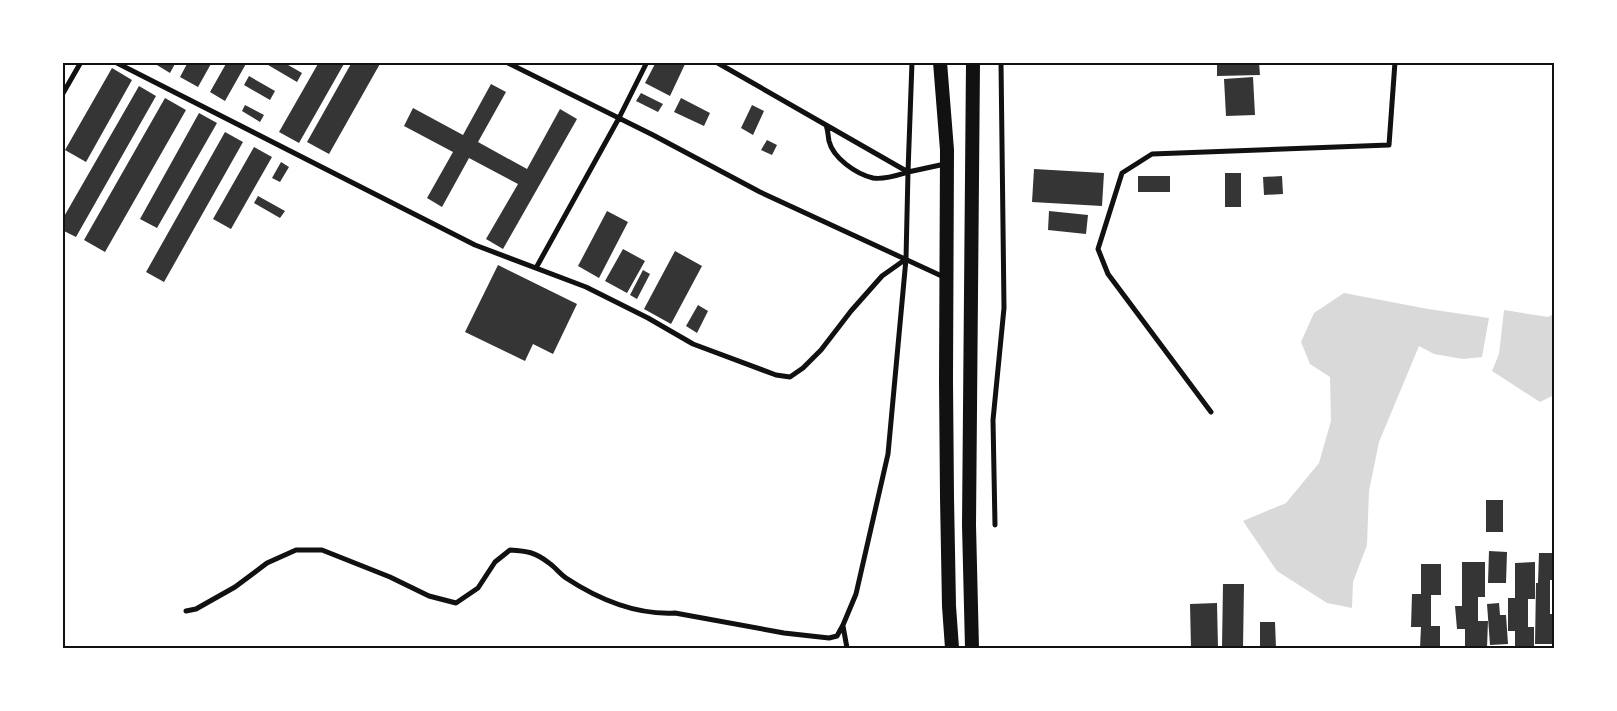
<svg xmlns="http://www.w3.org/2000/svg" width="1617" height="711" viewBox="0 0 1617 711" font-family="'Exo 2',sans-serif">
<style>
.water{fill:#d9d9d9}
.building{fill:#353535}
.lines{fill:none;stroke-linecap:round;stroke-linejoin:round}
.minor{stroke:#111;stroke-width:5}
.trunk{stroke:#111;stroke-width:14}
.neatline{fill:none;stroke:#111;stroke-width:2}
</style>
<rect width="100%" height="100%" fill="#fff"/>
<path class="water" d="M1344 293 1428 309 1489 318 1482 357 1463 359 1434 354 1419 346 1379 442 1369 491 1367 545 1353 582 1352 608 1327 603 1277 571 1243 521 1286 503 1319 463 1331 421 1330 377 1310 364 1301 342 1314 313Z
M1504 310 1548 317 1554 314V395L1540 402 1492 371 1499 354Z"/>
<path class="building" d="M152 62H176L170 73Z
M188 62H212L198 87 180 77Z
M227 62H247L225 101 210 92Z
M263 62H283L302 73 297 82Z
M319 62H345L299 143 279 132Z
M352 62H381L329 154 307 142Z
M656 62H686L670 96 645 83Z
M1217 62H1259L1260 75 1217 76Z
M112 68 132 80 86 162 65 150Z
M249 76 275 91 270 100 244 85Z
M1253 77 1255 115 1226 116 1224 79Z
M491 84 506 92 478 142 527 169 560 109 577 119 503 249 486 239 518 184 469 158 442 207 427 198 453 152 404 126 413 108 463 135Z
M139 86 156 96 76 237 62 230V220Z
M641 93 663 104 658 112 636 101Z
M165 98 186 110 105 252 84 240Z
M681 98 710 113 704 126 674 112Z
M245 105 264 115 260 122 242 111Z
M752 105 764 111 753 135 741 128Z
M199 113 217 123 157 228 140 219Z
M225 132 243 142 164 282 146 272Z
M767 140 777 145 772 155 761 150Z
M254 147 272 157 231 229 213 219Z
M281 162 289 167 280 182 272 178Z
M1034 169 1104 173 1102 206 1032 202Z
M1225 173H1241V207H1225Z
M1138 176H1170V192H1138Z
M1282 176 1283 194 1264 195 1263 177Z
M258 196 285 211 280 218 254 203Z
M607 211 628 222 599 278 578 266Z
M1049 211 1088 215 1086 234 1048 230Z
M623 249 645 261 627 293 605 281Z
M675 251 702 266 671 324 644 309Z
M498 265 577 304 553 354 533 344 525 361 465 332Z
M643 270 650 274 637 299 630 295Z
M698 305 708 311 697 333 686 326Z
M1486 500H1503V532H1486Z
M1489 551 1507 552 1506 583H1488Z
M1539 553H1554V580H1550V614H1554V644H1535L1536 583H1538Z
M1462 562H1485V597H1478V621H1488L1487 648H1465V629H1457L1455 606H1462Z
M1535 562V599H1528V627H1534V648H1515V631H1508V598H1515V563Z
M1421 564H1441V595H1431V626H1440V648H1420L1421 627H1411L1412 594H1421Z
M1223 584H1244L1243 648 1222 647Z
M1217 603 1218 648H1191L1190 604Z
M1499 603 1500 615H1506L1508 644 1490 645 1487 604Z
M1260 622H1275L1276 648H1260Z"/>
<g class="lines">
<path class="minor" d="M115 62 475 245 586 287 648 318 693 344 776 375 790 377 803 368 821 350 851 311 882 276 906 259
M506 62 653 135 760 192 946 278
M716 62 826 125C828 130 828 136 829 141 833 158 856 174 873 178 884 180 898 175 908 172
M912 62 908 172 945 164
M62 95 81 62
M826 125 908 172
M536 268 619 118 647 62
M1211 412 1108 274 1098 249 1122 173 1152 154 1389 145 1395 62
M995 525 993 420 1004 308 1001 62
M186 611 196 609 235 587 267 563 296 550H322L390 577 429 596 456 603 478 588 495 562 510 550C527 551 535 552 549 563 555 567 560 574 566 578 598 599 637 615 675 613L784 633 829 638 837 636 843 625 856 594 888 454 906 259 908 172
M843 626 847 648"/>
<path class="trunk" d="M940 62 947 150 946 381 947 497 949 606 952 648
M972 648 969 525 973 62"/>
</g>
<rect width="1617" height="711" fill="none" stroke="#ffffff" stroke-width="128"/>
<rect x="64" y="64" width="1489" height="583" class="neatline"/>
</svg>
